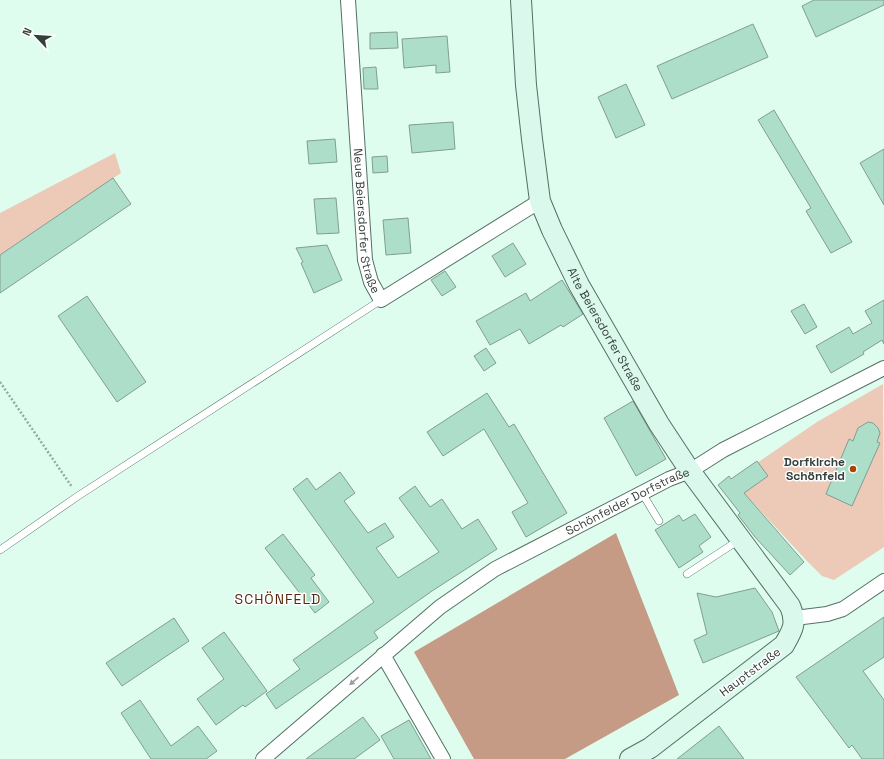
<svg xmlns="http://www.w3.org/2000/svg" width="884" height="759" viewBox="0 0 884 759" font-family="'Space Grotesk',sans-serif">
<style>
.green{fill:#edc9b7}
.water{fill:#c69b86}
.building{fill:#acdec9;stroke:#819e92}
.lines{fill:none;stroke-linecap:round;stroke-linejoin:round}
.lane-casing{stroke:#547065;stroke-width:8}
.street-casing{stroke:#547065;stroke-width:16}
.secondary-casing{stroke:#547065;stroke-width:22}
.path{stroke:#92a99f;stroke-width:2.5;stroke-dasharray:2 2;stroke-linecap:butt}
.lane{stroke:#fff;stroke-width:7}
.street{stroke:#fff;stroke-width:14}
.secondary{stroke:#dbf8ed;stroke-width:20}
.oneway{fill:#999f9c}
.poi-dot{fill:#a74600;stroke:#fff;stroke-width:1.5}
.labels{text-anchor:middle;stroke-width:3;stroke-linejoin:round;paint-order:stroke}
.street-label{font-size:12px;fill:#333f3a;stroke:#fff}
.poi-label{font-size:12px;font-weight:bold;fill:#333f3a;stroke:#fff;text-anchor:end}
.quarter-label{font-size:14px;letter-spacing:1px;fill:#58280e;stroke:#fff}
</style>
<rect width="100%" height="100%" fill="#defdef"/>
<path class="green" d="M115 153 121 173 0 255V213Z
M883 384 884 547 834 580 822 576 806 560 732 480 817 422Z"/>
<path class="water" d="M616 533 679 695 565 759H474L414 652Z"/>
<path class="building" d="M814 0H884V5L816 37 802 6Z
M753 24 768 57 672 99 657 66Z
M397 32 398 48 370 49V33Z
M447 36 450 72 436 73V65L404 68 402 39Z
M376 67 378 89H364L363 68Z
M626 84 645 125 616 138 598 97Z
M774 110 852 242 831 253 806 211 811 208 758 120Z
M453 122 455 149 412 153 409 125Z
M335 139 337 162 309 164 307 141Z
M884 149V205L860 163Z
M387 156 388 172 373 173 372 157Z
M113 178 131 204 0 293V255Z
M336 198 339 233 317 234 314 199Z
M408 218 411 253 386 255 383 220Z
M513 243 526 264 505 277 492 256Z
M327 245 342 280 314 293 301 263 303 262 296 248Z
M445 271 456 287 442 296 431 280Z
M562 280 583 314 563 327 561 325 529 344 520 329 490 345 476 321 526 293 530 301Z
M87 296 146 382 117 402 58 316Z
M884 300V344L882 340 863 352 864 354 831 373 816 346 849 327 853 334 872 323 865 311Z
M804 304 817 327 805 334 791 311Z
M486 348 496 363 484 371 474 356Z
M487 393 509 427 514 424 567 513 526 537 512 512 528 503 484 429 443 456 427 432Z
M633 401 666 459 636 476 604 418Z
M868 422 873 423 878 428 880 433 877 442 880 443 852 506 826 494 849 439 853 441 858 428Z
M757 461 768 476 744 493 804 562 790 575 755 537 738 515 740 513 718 485 729 476 731 479Z
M340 472 355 493 344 501 368 533 385 523 394 537 376 548 398 578 439 552 399 498 415 486 430 507 442 499 462 529 478 519 497 549 432 591 374 632 378 638 276 709 266 694 300 669 293 660 374 602 293 489 307 478 316 490Z
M695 514 711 537 699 546 703 552 679 568 655 530 679 515 683 521Z
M283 534 315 575 311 578 329 602 315 613 265 548Z
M755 588 772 612 779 631 703 663 694 640 707 634 697 593 716 597Z
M884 617V657L863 671 884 700V759H862L852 745 849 748 796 677Z
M174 618 189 641 122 686 106 663Z
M224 632 267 691 245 707 243 705 216 725 197 699 224 679 202 648Z
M140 700 171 746 198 726 217 751 206 759H151L121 713Z
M363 717 380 740 354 759H306Z
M409 720 431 759H394L381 736Z
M719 726 744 759H677Z"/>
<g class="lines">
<defs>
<path id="lane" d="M642 493 659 521
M0 550 78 496 381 300
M687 574 739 540"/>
<g id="street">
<path id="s1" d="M348 0 365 260 371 282 381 300 540 201"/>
<path d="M795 618 827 614 843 609 884 581"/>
<path d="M383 655 443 759"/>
<path id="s2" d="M263 759 440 607 495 569 669 479 690 471 723 450 884 368"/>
</g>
<g id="secondary">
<path id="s3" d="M521 0 526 85 532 139 540 201 552 230 579 285 659 424 690 471 790 606C797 623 793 630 784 645L650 748 630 759"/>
</g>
</defs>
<use href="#lane" class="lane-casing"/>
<use href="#street" class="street-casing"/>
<use href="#secondary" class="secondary-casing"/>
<path class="path" d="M0 382 72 487"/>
<use href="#lane" class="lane"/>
<use href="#street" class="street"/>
<use href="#secondary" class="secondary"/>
</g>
<defs><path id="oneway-solid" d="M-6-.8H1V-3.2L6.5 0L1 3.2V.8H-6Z"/></defs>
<use class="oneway" href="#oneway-solid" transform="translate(354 681) rotate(139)"/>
<circle class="poi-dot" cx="853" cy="469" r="4"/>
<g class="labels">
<g class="street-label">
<text dy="4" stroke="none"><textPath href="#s1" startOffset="222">Neue Beiersdorfer Straße</textPath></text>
<text dy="4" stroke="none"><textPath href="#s3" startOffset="346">Alte Beiersdorfer Straße</textPath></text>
<text dy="4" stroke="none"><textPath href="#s2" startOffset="449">Schönfelder Dorfstraße</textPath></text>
<text transform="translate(750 672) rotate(-37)" y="4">Hauptstraße</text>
</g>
<g class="poi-label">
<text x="845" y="466">Dorfkirche<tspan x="845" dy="14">Schönfeld</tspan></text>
</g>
<g class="quarter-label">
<text x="278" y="604">SCHÖNFELD</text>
</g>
</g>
<g transform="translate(36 36) rotate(295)" stroke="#ffffff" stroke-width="3" paint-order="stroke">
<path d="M0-3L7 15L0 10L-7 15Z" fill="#333f3a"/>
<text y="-6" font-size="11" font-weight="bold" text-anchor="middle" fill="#333f3a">N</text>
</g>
</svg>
